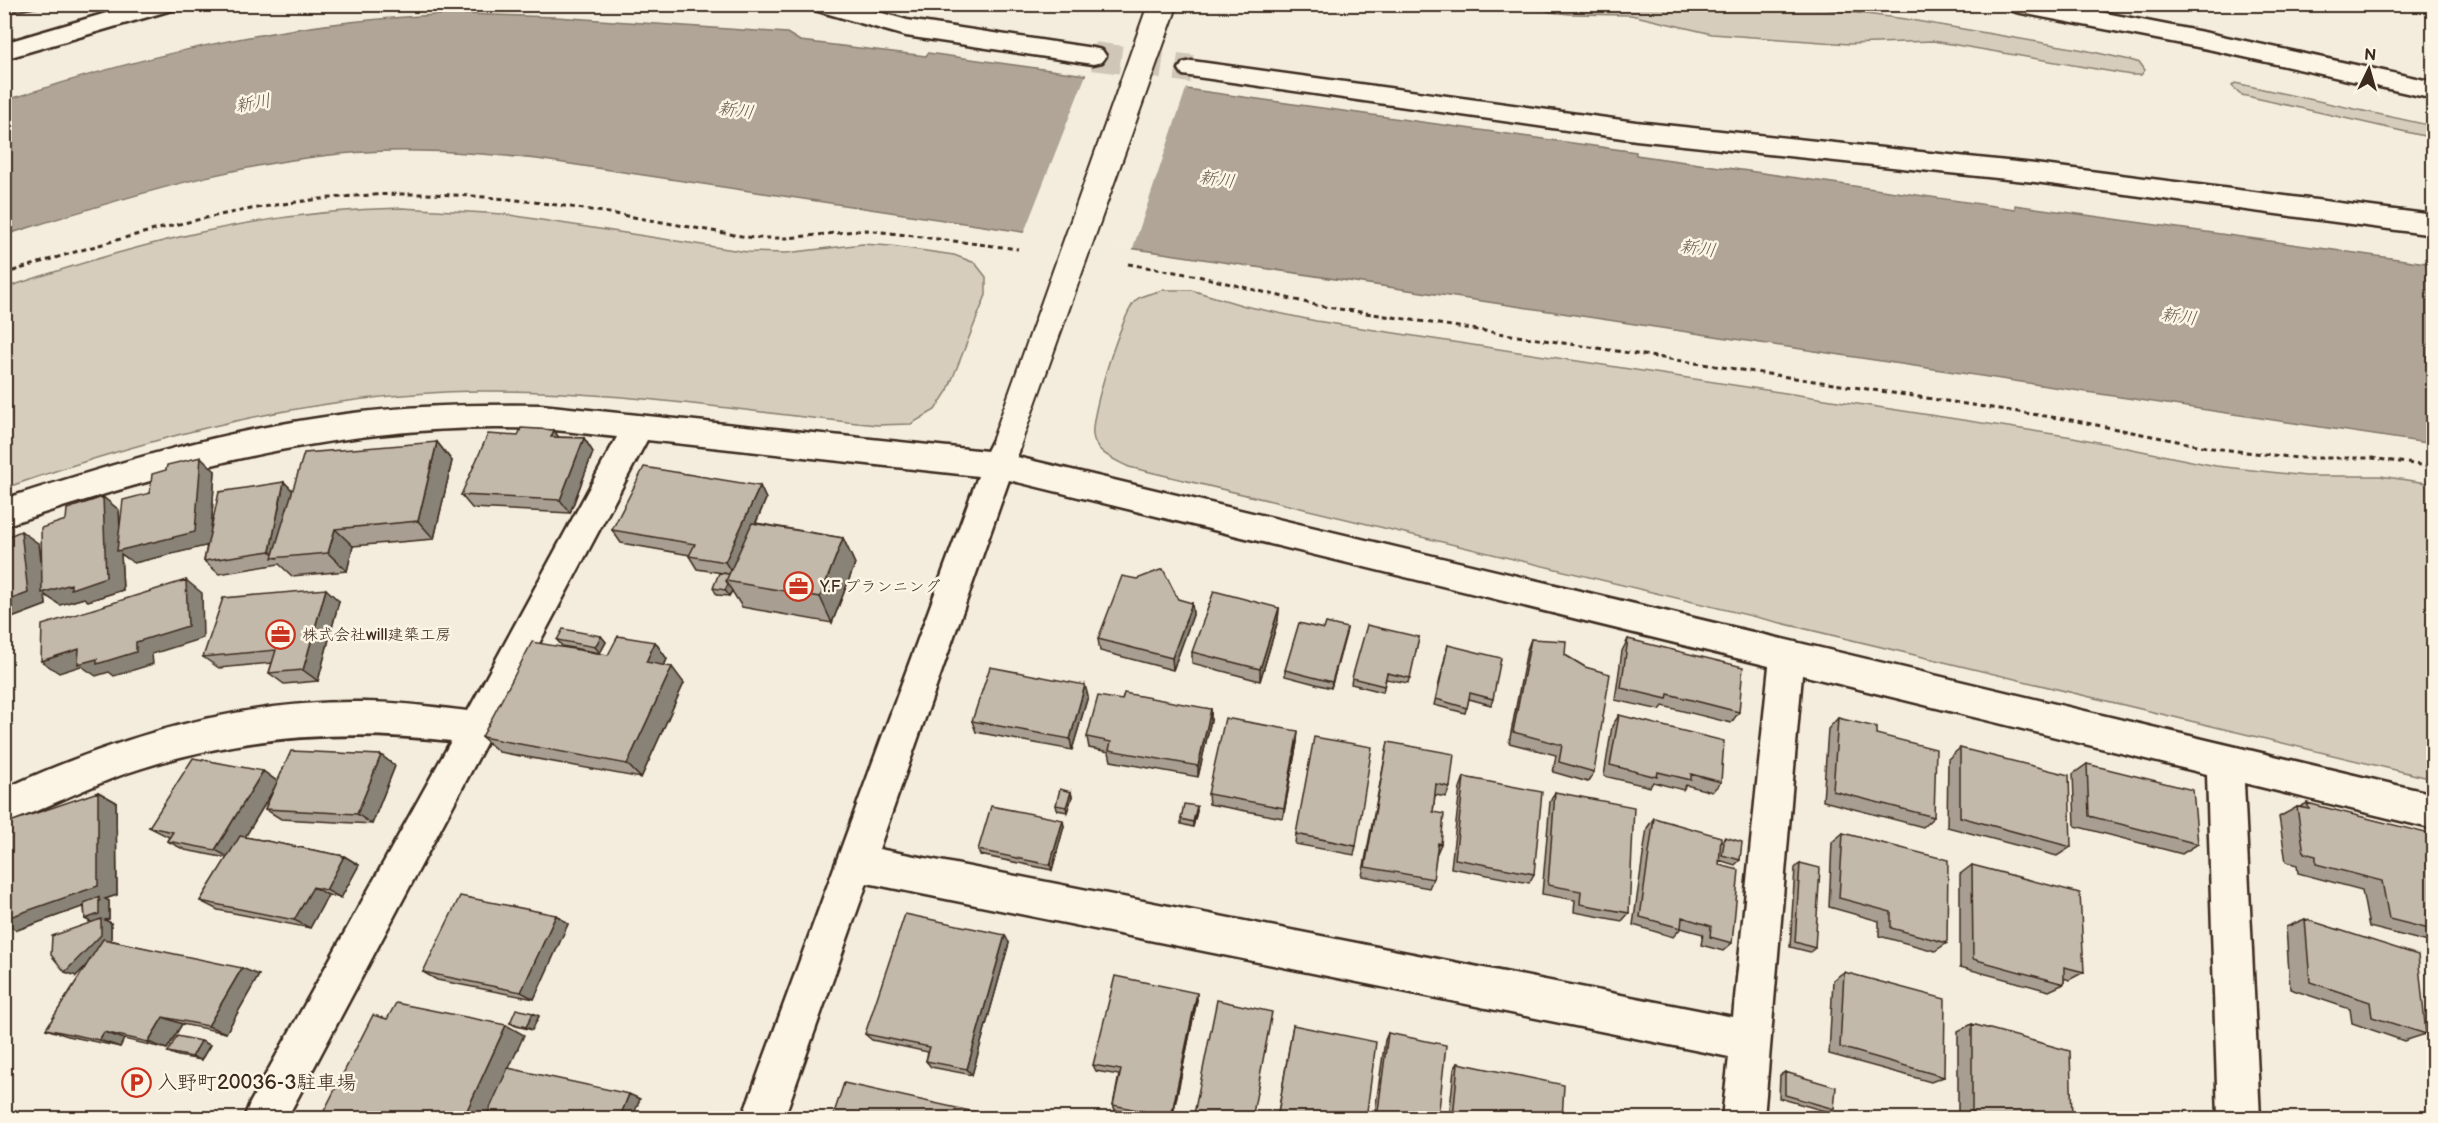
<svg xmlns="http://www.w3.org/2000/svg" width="2438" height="1123" viewBox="0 0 2438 1123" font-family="'Balsamiq Sans','Klee One',sans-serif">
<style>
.green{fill:#d6cdbd;stroke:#887c6e;stroke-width:1.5}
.water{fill:#b0a596;stroke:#817466;stroke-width:1.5}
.pier{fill:#f4eddd}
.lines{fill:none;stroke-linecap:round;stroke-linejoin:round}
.minor-tunnel{stroke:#cfc6b7;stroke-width:28;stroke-dasharray:28 14;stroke-linecap:butt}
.minor-casing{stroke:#3b2a1e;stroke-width:5}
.path{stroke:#3b2a1e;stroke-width:3;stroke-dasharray:5 4;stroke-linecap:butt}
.minor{fill:#fcf5e5;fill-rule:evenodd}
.minor-bridge-casing{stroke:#3b2a1e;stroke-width:32;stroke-linecap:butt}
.minor-bridge{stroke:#fcf5e5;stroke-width:28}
.wall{fill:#a89f92;stroke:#3b2a1e;stroke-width:1.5}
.shaded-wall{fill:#888277;stroke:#3b2a1e;stroke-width:1.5}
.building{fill:#c3b9aa;stroke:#3b2a1e;stroke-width:1.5}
.labels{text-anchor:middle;stroke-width:5;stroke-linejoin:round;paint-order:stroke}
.poi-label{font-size:16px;fill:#3b2a1e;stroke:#fcf5e5;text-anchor:start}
.water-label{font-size:18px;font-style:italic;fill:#645548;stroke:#fcf5e5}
.near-poi-label{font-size:20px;fill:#3b2a1e;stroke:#fcf5e5;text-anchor:start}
</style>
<rect width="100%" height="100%" fill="#f4eddd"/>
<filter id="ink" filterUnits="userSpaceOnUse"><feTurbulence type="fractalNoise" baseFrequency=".0167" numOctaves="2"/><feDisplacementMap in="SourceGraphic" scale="12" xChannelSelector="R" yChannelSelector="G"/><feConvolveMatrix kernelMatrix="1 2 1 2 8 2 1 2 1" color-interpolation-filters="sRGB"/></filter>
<g filter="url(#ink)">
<path class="green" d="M1532 5H1795L1905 19 2084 50 2130 60 2140 63 2145 70 2141 75H2131L1933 41 1849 44 1712 34 1631 15 1570 14 1550 12Z
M2235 83 2433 126V138L2242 95 2232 86Z
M402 208 503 214 747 252 786 253 863 244 891 246 954 255 975 263 986 277V295L948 390 935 410 911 424 877 425C747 412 607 389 477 391 314 394 157 435 5 488V288C139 243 260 211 402 208Z
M1162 290H1191L1245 306 1316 321 2073 437 2216 466 2306 476H2380L2433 484V779L1129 467C1115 460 1095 453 1093 435 1090 416 1122 313 1136 300 1142 294 1155 293 1162 290Z"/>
<path class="water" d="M462 14 556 17 787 33 800 41 926 56 928 53 1636 152V155L2015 209V205L2433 264V444L537 159C488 154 440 150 391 151 258 154 131 196 5 235L4 101C156 51 301 19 462 14Z"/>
<path class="pier" d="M1087 72 1187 86 1132 251 1023 235Z"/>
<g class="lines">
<path class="minor-tunnel" d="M1093 56 1192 69"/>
<defs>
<path id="minor" d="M137 4H178L175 9 4 59V43Z
M808 4H850L907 20 1093 48 1102 50 1106 56 1102 62 1093 64 906 36 811 9Z
M2004 4H2059L2208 33 2434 82V99L2208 49 2016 12 2007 9Z
M1192 61 1636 122 2035 164 2434 215V235L2035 182 1636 140 1183 75 1179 69 1183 63Z
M541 405 987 451 994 437 1005 433 1016 437 1021 446 1017 457 2434 794V829L2244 783 2260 1118H2218L2207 774 1802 675 1764 1118H1722L1729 1057 867 883 784 1118H742L978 476 647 440 287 1118H244L250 1103 451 741C340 728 232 737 127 773 85 788 46 808 4 824V789C117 737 238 700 363 702 398 702 433 707 468 711L617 437C592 435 566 430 540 429 356 420 178 468 4 526V499C107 466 211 434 318 418 392 406 466 404 541 405ZM1009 480 1769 666 1733 1017 879 849Z"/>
</defs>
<use href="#minor" class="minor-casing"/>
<path class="path" d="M1128 264 1198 276 1320 306 2071 420 2212 448 2298 458H2372L2434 467
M4 274C135 232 269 195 407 194 523 193 639 219 753 238H787L866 230 1018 249"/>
<use href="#minor" class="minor"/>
<defs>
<path id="minor-bridge" d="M1007 441 1163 4"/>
</defs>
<use href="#minor-bridge" class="minor-bridge-casing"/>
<use href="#minor-bridge" class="minor-bridge"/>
</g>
<path class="wall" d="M554 430 558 437 584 438 593 452 570 513 472 508 461 495 518 436Z
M437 442 452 461 434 539 353 546 347 571 292 576 279 564 219 574 204 561 207 545 134 563 121 554 123 590 88 601 84 598 60 605 45 595 46 605 4 621 39 544 42 568 103 497 119 510 120 526 150 493 215 471 211 528 284 482 293 491Z
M760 486 766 499 756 523 843 538 855 564 832 623 742 607 732 591 729 596 717 595 713 588 729 574 697 569 689 556 690 555 621 543 612 530Z
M339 601 318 681 284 684 269 673 272 663 219 668 203 657Z
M1192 603 1193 615 1173 670 1100 651 1098 639Z
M1279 608 1278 620 1260 681 1192 663V652Z
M1347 628 1331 688 1285 676V670L1324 629Z
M601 636 606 642 600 653 562 646 557 640Z
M1419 637 1408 683 1386 679 1383 692 1351 684 1352 678Z
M1531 639 1565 655 1585 667 1594 772 1588 782 1553 772 1556 755 1509 743 1527 650Z
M1628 639 1739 712 1731 723 1663 706 1660 710 1615 700 1622 651Z
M655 642 667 659 664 666 684 683 641 778 499 752 482 737 608 655Z
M1448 645 1493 699 1491 705 1469 699 1465 713 1434 705Z
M1088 696 1072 750 976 732 972 721Z
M1122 700 1211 709V720L1198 777 1111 761 1109 752 1089 748 1087 737Z
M1619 715 1721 782 1712 792 1686 785 1683 790 1653 782 1650 787 1604 776 1612 726Z
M1838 718 1876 734 1934 817 1923 827 1823 801 1828 729Z
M1297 742 1283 818 1209 804 1208 794Z
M1388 742 1450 787 1446 797 1435 795 1433 812 1441 844 1437 853H1436L1433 879 1429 888 1362 876Z
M1960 748 2071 847 2057 856 1947 827 1948 759Z
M381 755 395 766 372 824 281 819 265 809 274 789 245 837 344 856 359 865 341 898 328 895 310 928 218 910 200 901 227 858 185 850 167 841 169 837 149 827 263 771 277 781Z
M2087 764 2198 844 2182 854 2075 826 2073 774Z
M1464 777 1534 874 1529 883 1451 868 1460 788Z
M98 792 116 802 117 895 105 899 109 901V919L105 920 111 923V940H110L259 975 226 1033 182 1024 167 1049 124 1039 120 1047 68 1036 46 1029 87 965 76 976 91 922 85 919 84 906 17 930Z
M1071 792 1072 797 1067 812 1057 810 1056 805Z
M1555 792 1629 913 1622 921 1574 912 1575 900 1542 894 1550 802Z
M2307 803 2433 853V939L2428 942 2369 927 2362 890 2298 873 2297 865 2286 862 2279 817 2297 807H2300Z
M1197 811 1193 827 1181 824V819Z
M1654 818 1721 842 1725 837 1740 860 1735 865 1719 860V865L1732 943 1723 951 1701 945 1703 934 1681 928 1673 937 1633 925 1647 828Z
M1064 826 1052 870 980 855 978 850Z
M1843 833 1947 943 1935 951 1879 936V921L1829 907 1832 842Z
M1296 834 1356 846 1354 855 1295 844Z
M1800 863 1815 948 1810 952 1790 947 1795 868Z
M1972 865 2084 972 2069 980 2064 978V984L2049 991 1960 967V874Z
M556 915 568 924 534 999 437 980 423 972Z
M2305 919 2426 1034 2404 1041 2352 1023 2350 1009 2290 989 2286 927Z
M1009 943 972 1075 931 1067 926 1061 928 1052 872 1040 865 1034Z
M1844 972 1944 1077 1931 1082 1829 1054 1833 980Z
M1197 1000 1172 1119H1153L1115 1110 1113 1105 1119 1075 1096 1071 1093 1065Z
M533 1013 539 1016 532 1030 516 1026 510 1023Z
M1972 1024 2072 1119H1958V1031Z
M1293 1025 1366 1119H1277Z
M1388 1033 1438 1119H1374L1385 1040Z
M201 1041 210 1045 201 1060 178 1056 168 1052Z
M1458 1063 1562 1119H1449L1454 1069Z
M1785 1072 1834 1109 1828 1112 1779 1098 1780 1075Z"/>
<path class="shaded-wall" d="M4 4H56L9 13 8 11 4 12Z
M554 430 563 444 551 437Z
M584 438 593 452 570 513 560 500Z
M437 442 452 461 434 539 418 521Z
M201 457 215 471 210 545 134 563 121 554 123 590 88 601 84 598 60 605 45 595 46 605 4 621V602L21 531 39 544 45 592 103 497 119 510 121 550Z
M284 482 297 495 277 558 270 551Z
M760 486 766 499 733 575 725 562Z
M335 529 353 546 347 571 328 553Z
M843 538 855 564 832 623 820 597Z
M186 580 202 593 203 638 152 654 153 664 114 676 109 672 96 676 81 666 59 673 41 661 79 649 136 642Z
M728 584 732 591 729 596 725 590Z
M326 589 339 601 318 681 303 670Z
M1192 603 1193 615 1173 670 1172 658Z
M1279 608 1278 620 1260 681V669Z
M1347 628 1346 634 1331 688 1332 682Z
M601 636 606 642 600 653 595 647Z
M655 642 667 659 658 678 646 662Z
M672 667 684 683 641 778 627 764Z
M1085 685 1088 696 1072 750 1070 739Z
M1211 709V720L1198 777V766Z
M1298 731 1297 742 1283 818 1284 808Z
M381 755 395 766 372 824 357 814Z
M263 771 278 782 232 859 215 850Z
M98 792 116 802 117 895 105 899 109 901V919L105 920 111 923V940L76 976 65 972 95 924 85 919 99 901 17 930 4 925V919Z
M1071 792 1072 797 1067 812 1066 807Z
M1197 806V811L1193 827V822Z
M1063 820 1064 826 1052 870 1050 865Z
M344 856 359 865 341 898 326 890Z
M313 887 328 895 310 928 294 920Z
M556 915 568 924 534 999 521 992Z
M1005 935 1009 943 972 1075 967 1069Z
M242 968 259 975 226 1033 208 1026Z
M1197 993V1000L1172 1119H1171Z
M533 1013 539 1016 532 1030 526 1027Z
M163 1017 182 1024 167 1049 148 1042Z
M506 1025 524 1035 486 1119H463Z
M104 1032 124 1039 120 1047 99 1040Z
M201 1041 210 1045 201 1060 192 1057Z
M629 1094 640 1099 632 1119H619Z
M975 1112 981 1119H974Z"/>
<path class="building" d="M521 428 554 430 551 437 584 438 560 500 461 495 488 434 518 436Z
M437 442 418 521 335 529 328 553 272 558 304 453Z
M201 457 195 532 117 551 123 500 150 493 152 474 166 470 167 465Z
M644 467 760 486 725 562 689 556 695 544 612 530Z
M284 482 270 551 204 561 219 492Z
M103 497 106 577 71 589V584L42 593 41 528 66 520 67 509Z
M752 523 843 538 820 597 726 581Z
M21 531 28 593 4 602V538Z
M1163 569 1178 599 1192 603 1172 658 1098 639 1122 576 1137 579Z
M719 573 729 574 726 581 728 584 725 590 713 588Z
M186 580 188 626 136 642V652L97 664V659L78 664 79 649 41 661 42 625Z
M326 589 303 670 269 673 276 650 203 657 223 598Z
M1214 591 1279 608 1260 669 1192 652Z
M1299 623 1324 629 1326 623 1347 628 1332 682 1285 670Z
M1367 625 1419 637 1410 678 1387 673 1384 686 1352 678Z
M563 629 601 636 595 647 557 640Z
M618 636 655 642 646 662 672 667 627 764 482 737 532 642 608 655Z
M1531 639 1566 641 1565 655 1585 667 1610 674 1594 772 1559 762 1562 745 1513 732Z
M1628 639 1743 667 1739 712 1668 694 1667 699 1621 688Z
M1448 645 1501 658 1493 699 1470 693 1467 708 1436 699Z
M990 667 1085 685 1070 739 972 721Z
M1124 693 1211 709 1198 766 1109 750 1111 742 1087 737 1098 696 1122 700Z
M1619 715 1724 741 1721 782 1691 774V780L1658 772 1657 777 1610 765Z
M1225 718 1298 731 1284 808 1208 794Z
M1838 718 1876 727V734L1936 749 1934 817 1833 791Z
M1314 737 1372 747 1356 846 1296 834Z
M1388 742 1454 754 1450 787 1436 784 1433 812 1444 814 1441 844 1438 843 1433 879 1365 867Z
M1960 748 2069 775 2071 847 1960 817Z
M291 751 381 755 357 814 265 809Z
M193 758 263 771 215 850 167 841 173 832 149 827Z
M2087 764 2193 790 2198 844 2089 816Z
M1464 777 1542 792 1534 874 1455 859Z
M1060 789 1071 792 1066 807 1056 805Z
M98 792V886L4 919V824Z
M1555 792 1634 807 1629 913 1580 904 1581 891 1548 885Z
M2307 803 2430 834 2433 853V930L2389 919 2382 881 2316 864V856L2304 853 2297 807 2309 809Z
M1184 804 1197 806 1193 822 1181 819Z
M991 806 1063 820 1050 865 978 850Z
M1654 818 1721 837 1719 865 1739 870 1732 943 1710 937 1711 926 1682 917 1681 928 1640 917Z
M1843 833 1948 860 1947 943 1891 928V912L1839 898Z
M240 836 344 856 326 890 313 887 294 920 200 901Z
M1725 837 1742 842 1740 860 1722 855Z
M1800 863 1820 868 1815 948 1795 942Z
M1972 865 2080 893 2084 972 2064 967V984L1973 959Z
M460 896 556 915 521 992 423 972Z
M99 897V914L85 919 84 903Z
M905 914 1005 935 967 1069 926 1061 930 1047 865 1034Z
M101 919V935L65 972 51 955 52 936Z
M2305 919 2418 955 2426 1034 2372 1017 2370 1002 2310 982Z
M103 939 242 968 208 1026 163 1017 148 1042 104 1032 99 1040 46 1029Z
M1844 972 1945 999 1944 1077 1840 1047Z
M1115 976 1197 993 1171 1117 1113 1105 1121 1070 1093 1065Z
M1217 1000 1272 1012 1252 1119H1193Z
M396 1003 506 1025 463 1119H320L373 1015 387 1019Z
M516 1009 533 1013 526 1027 510 1023Z
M1972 1024 2070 1051 2072 1119H1972Z
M1293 1025 1376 1042 1366 1119H1298L1278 1114Z
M1388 1033 1446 1045 1438 1119H1377Z
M177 1036 201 1041 192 1057 168 1052Z
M1458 1063 1564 1085 1562 1119H1453Z
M508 1068 629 1094 619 1119H485Z
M1785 1072 1836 1087 1834 1109 1785 1095Z
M844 1083 975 1112 974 1119H832Z"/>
</g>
<defs>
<symbol id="office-ring" viewBox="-11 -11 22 22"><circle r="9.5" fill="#fcf5e5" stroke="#c8321e" stroke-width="1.5"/><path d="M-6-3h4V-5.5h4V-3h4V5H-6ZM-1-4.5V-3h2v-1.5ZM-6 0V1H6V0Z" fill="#c8321e"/></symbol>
<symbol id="parking-ring" viewBox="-11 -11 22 22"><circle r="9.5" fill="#fcf5e5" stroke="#c8321e" stroke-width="1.5"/><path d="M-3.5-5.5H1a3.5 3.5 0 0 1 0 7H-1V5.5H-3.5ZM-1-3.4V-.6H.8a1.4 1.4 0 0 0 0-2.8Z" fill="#c8321e"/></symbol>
</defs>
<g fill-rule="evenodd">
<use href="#office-ring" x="782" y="570" width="33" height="33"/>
<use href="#office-ring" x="264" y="618" width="33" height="33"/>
<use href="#parking-ring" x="120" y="1066" width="33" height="33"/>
</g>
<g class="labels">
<g class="poi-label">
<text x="820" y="592">Y.F プランニング</text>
<text x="302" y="640">株式会社will建築工房</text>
</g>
<g class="water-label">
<text transform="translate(253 103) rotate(-10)" y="6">新川</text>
<text transform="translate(736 110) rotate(8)" y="6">新川</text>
<text transform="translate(1217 179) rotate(8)" y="6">新川</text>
<text transform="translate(1698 248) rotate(8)" y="6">新川</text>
<text transform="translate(2179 316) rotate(8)" y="6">新川</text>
</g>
<g class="near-poi-label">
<text x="157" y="1089">入野町20036-3駐車場</text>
</g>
</g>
<rect width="2438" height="1123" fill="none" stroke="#fcf5e5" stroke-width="24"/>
<rect x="12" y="12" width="2414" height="1099" fill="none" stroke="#3b2a1e" stroke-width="2" filter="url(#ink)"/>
<g transform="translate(2369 69) rotate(5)" stroke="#fcf5e5" stroke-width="4.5" paint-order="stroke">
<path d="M0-4.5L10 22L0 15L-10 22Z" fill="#3b2a1e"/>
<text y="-9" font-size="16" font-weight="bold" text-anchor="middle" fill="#3b2a1e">N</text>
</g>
</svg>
